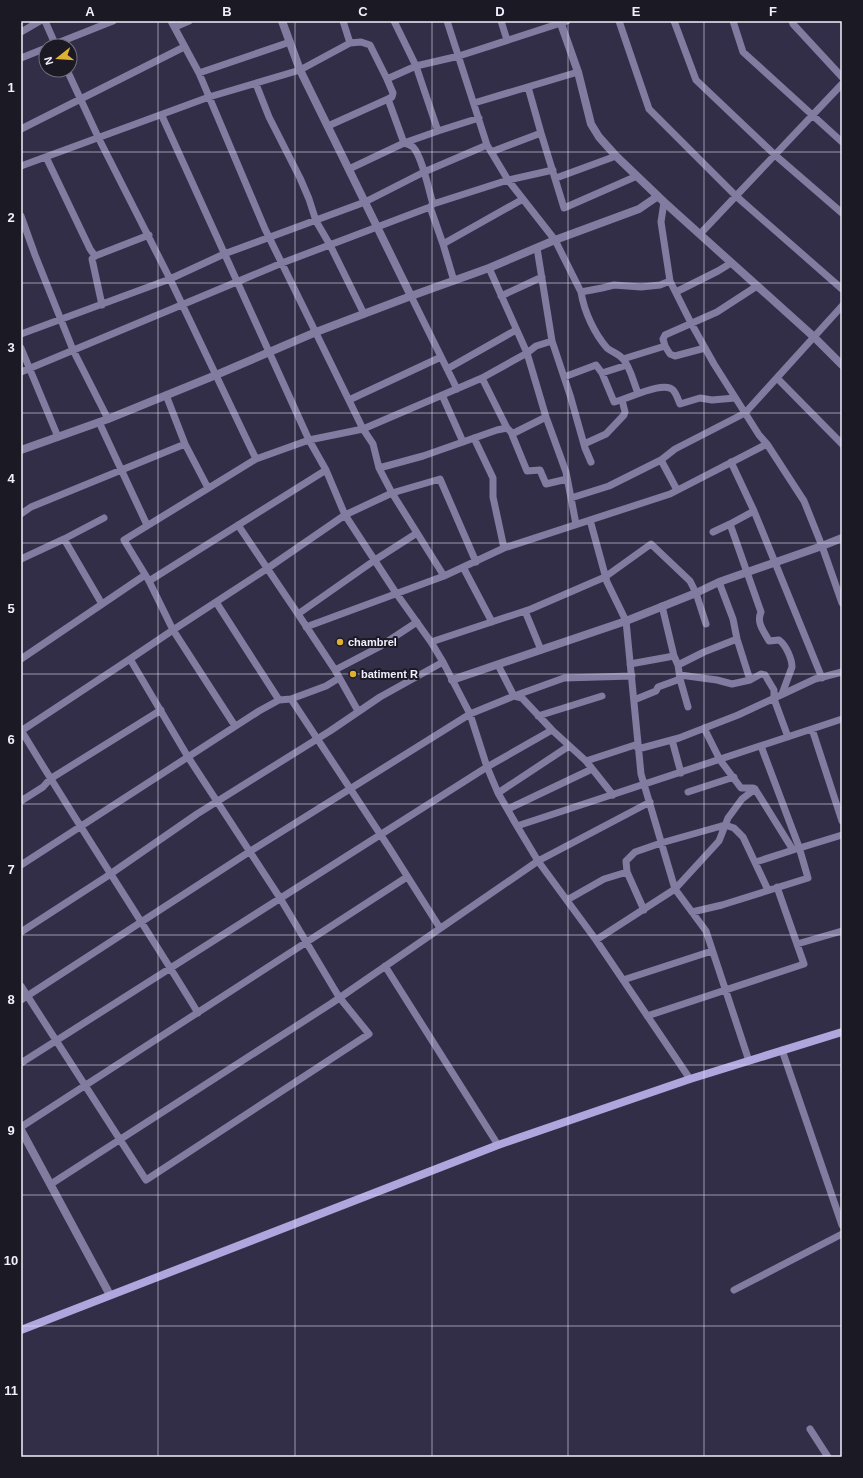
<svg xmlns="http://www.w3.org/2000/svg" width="863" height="1478" viewBox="0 0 863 1478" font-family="Helvetica,sans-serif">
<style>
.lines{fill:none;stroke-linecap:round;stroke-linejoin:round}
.minor{stroke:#827ca0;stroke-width:7}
.tertiary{stroke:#827ca0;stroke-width:8}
.secondary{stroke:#afa6de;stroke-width:8}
.grid{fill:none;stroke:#f1effd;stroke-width:1;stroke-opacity:0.55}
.poi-dot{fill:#deb133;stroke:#1b1924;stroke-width:1.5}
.labels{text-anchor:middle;stroke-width:4;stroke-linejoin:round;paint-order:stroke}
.poi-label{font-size:11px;font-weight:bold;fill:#f1effd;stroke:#1b1924;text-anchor:start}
.neatline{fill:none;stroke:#f1effd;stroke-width:1.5}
.grid-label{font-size:13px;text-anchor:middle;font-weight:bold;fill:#f1effd}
</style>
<rect width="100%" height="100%" fill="#332e48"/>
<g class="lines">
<path class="minor" d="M45 21 56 46
M171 21 199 73 265 229 363 429 373 444 379 468 392 493 444 576
M343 21 350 43
M447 21 487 145 508 180 555 240 581 292C584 311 594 333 607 348 612 352 619 354 623 359 630 366 634 384 638 393
M501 21 507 40
M619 21 649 109 736 196 842 289
M674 21 696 80 775 155 842 213
M733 21 743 52 842 142
M792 21 793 24 842 77
M175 27 189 21
M21 32 40 21
M50 46 113 21
M21 58 46 48
M67 70 99 139 170 279 256 459
M199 73 290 42
M387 79 393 93 392 97 388 99
M256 84 269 117 300 178 309 199 316 221 330 245 364 314
M528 87 541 133 564 208 637 176
M474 103 578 72
M162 116 309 440 326 470 345 515 396 593 431 642 443 662 470 714 487 767 498 793 517 826 538 861 596 940 690 1079
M328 126 388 99 404 143C407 144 410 145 413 147 422 156 429 191 433 204
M21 129 184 47
M438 131 479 118
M491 152 541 133
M46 157 90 249 95 256 92 259 102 305
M21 166 209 97 300 70 350 43 361 42 370 45 387 79 416 66 459 56 567 21
M349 169 404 143 438 131 416 66 394 21
M556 178 616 156
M664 202 661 222 670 281 691 323 714 364 759 435 767 444 804 501 822 546 842 603
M430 207 443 244 454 281
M21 216 35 255 73 350 108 419
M700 234 842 84
M443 244 523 199
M537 248 552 341 570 395 585 448 591 462
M95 256 149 235
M489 268 527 353 546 417
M581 292 602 288 614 285 641 287 660 285 670 281
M676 292 718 271 731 263
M411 296 457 389
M501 296 542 277
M21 334 170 279 224 254 365 202 424 172 487 145
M665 346 663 339 665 335 717 312 757 286
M21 348 58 437
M623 359 665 346 670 354 675 356 705 348
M447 369 516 330
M21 372 282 263 430 207 433 204 508 180 553 170
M602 373 614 402C626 400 664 380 673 390 676 393 678 399 680 404L700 398 712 400 735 398
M564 377 596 365 602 373 627 365
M482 378 507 428
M777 378 842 444
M166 395 185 444 208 488
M442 395 463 442
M349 400 441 357
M99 422 147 525
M511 432 527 471 540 470 546 484 567 479
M474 438 493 478V497L504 548
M584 444 606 434 624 415 625 412 622 400
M661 460 677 490
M731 462 754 511 822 678
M379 468 423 456 497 430 507 428 511 432 514 433 546 417 566 472 576 524
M571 498 609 486 661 460 675 449 745 413 842 306
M754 511 730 524 761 612C756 623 764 631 769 641L779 640C786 645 792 659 792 667L782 694
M21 514 31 507 185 444
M590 520 607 582 626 621 641 774 675 889 706 931 749 1061
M238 525 298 614 375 560 417 533
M713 532 730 524
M64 539 102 604
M21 559 64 539 104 518
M476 562 440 479 392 493 345 515 268 568 173 630 149 581 124 540 256 459 309 440 363 429 482 378 527 353 536 346 552 341
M463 567 492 622
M149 581 326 470
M216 602 279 700
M662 606 674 656 678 665 680 679 688 707
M525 611 541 650
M298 614 335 670 358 711
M306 627 444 576 504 548 670 494 767 444
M431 642 531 609 605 577 651 544 690 581 696 593 706 624
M21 659 145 575
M630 664 674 656
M498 665 514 696 564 678 632 676
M678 665 704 652 737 639
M335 670 379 647 417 622
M680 675 717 680 732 684 750 680 737 639 733 619 719 582
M750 680 761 674 765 675 774 690V699L788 737
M291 699 390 849 440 928
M634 700 656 691 658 687 680 679
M538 716 602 696
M704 728 720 760 741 788H753L755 789 793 850 842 835
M812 729 842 821
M21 730C78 825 140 918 198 1013
M21 731 130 659
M672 740 681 773
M638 749 679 738 738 715 815 679 842 672
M586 761 638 744
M688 792 734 777
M498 793 569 746
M21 801 43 787 50 779 161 710
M508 809 592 769
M517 826 842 719
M756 862 793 850
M21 865 259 711 279 700 291 699 326 686 339 678
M567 900 604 879 627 872
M644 910 627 872 626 861 635 852 661 843 725 825 734 828 743 837 768 890
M692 912 722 905 808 878 799 847 761 746
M21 932 106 877 197 814 330 731 380 697 443 662
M596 940 675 889 719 841 728 818 742 799 755 789
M797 944 842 931
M385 966 498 1145
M623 980 712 951
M21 986 146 1180 369 1034 339 997 280 898 188 757 130 659 173 630 235 726
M21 1000 249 852 470 714 514 696 522 698 552 730 586 761 613 795
M647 1016 804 964 777 887
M782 1050 842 1225
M21 1063 487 767 552 730
M21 1127 407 877
M51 1184 332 1003 538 861 650 802
M734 1290 842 1234
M810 1429 828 1457"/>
<path class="tertiary" d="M282 21 300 70 411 296
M560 21 578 72 591 124 599 137 616 156 664 202 814 337 842 365
M21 450 108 419 216 375 316 332 411 296 489 268 555 240 639 209 658 196
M452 680 626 621 696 593 719 582 822 546 842 538
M21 1130 110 1295"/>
<path class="secondary" d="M21 1330 498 1145 690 1079 842 1032"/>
</g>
<path class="grid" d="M158 21V1457M295 21V1457M432 21V1457M568 21V1457M704 21V1457M21 152H842M21 283H842M21 413H842M21 543H842M21 674H842M21 804H842M21 935H842M21 1065H842M21 1195H842M21 1326H842"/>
<g class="poi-dot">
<circle cx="340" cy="642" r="4"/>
<circle cx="353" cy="674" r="4"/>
</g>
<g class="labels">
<g class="poi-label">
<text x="348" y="646">chambrel</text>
<text x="361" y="678">batiment R</text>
</g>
</g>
<rect width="863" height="1478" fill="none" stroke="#1b1924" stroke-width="44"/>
<g transform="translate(58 58) rotate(253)"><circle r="19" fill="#1b1924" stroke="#716f7b"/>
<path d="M0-3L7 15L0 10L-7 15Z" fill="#deb133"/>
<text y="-6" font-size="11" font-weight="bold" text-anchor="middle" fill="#f1effd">N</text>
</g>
<rect x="22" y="22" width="819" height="1434" class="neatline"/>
<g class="grid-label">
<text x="90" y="16">A</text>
<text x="227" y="16">B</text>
<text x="363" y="16">C</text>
<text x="500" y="16">D</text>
<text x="636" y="16">E</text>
<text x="773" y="16">F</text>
<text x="11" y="92">1</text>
<text x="11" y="222">2</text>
<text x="11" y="352">3</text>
<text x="11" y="483">4</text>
<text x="11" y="613">5</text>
<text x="11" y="744">6</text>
<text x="11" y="874">7</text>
<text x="11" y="1004">8</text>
<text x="11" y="1135">9</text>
<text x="11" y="1265">10</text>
<text x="11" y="1395">11</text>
</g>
</svg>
